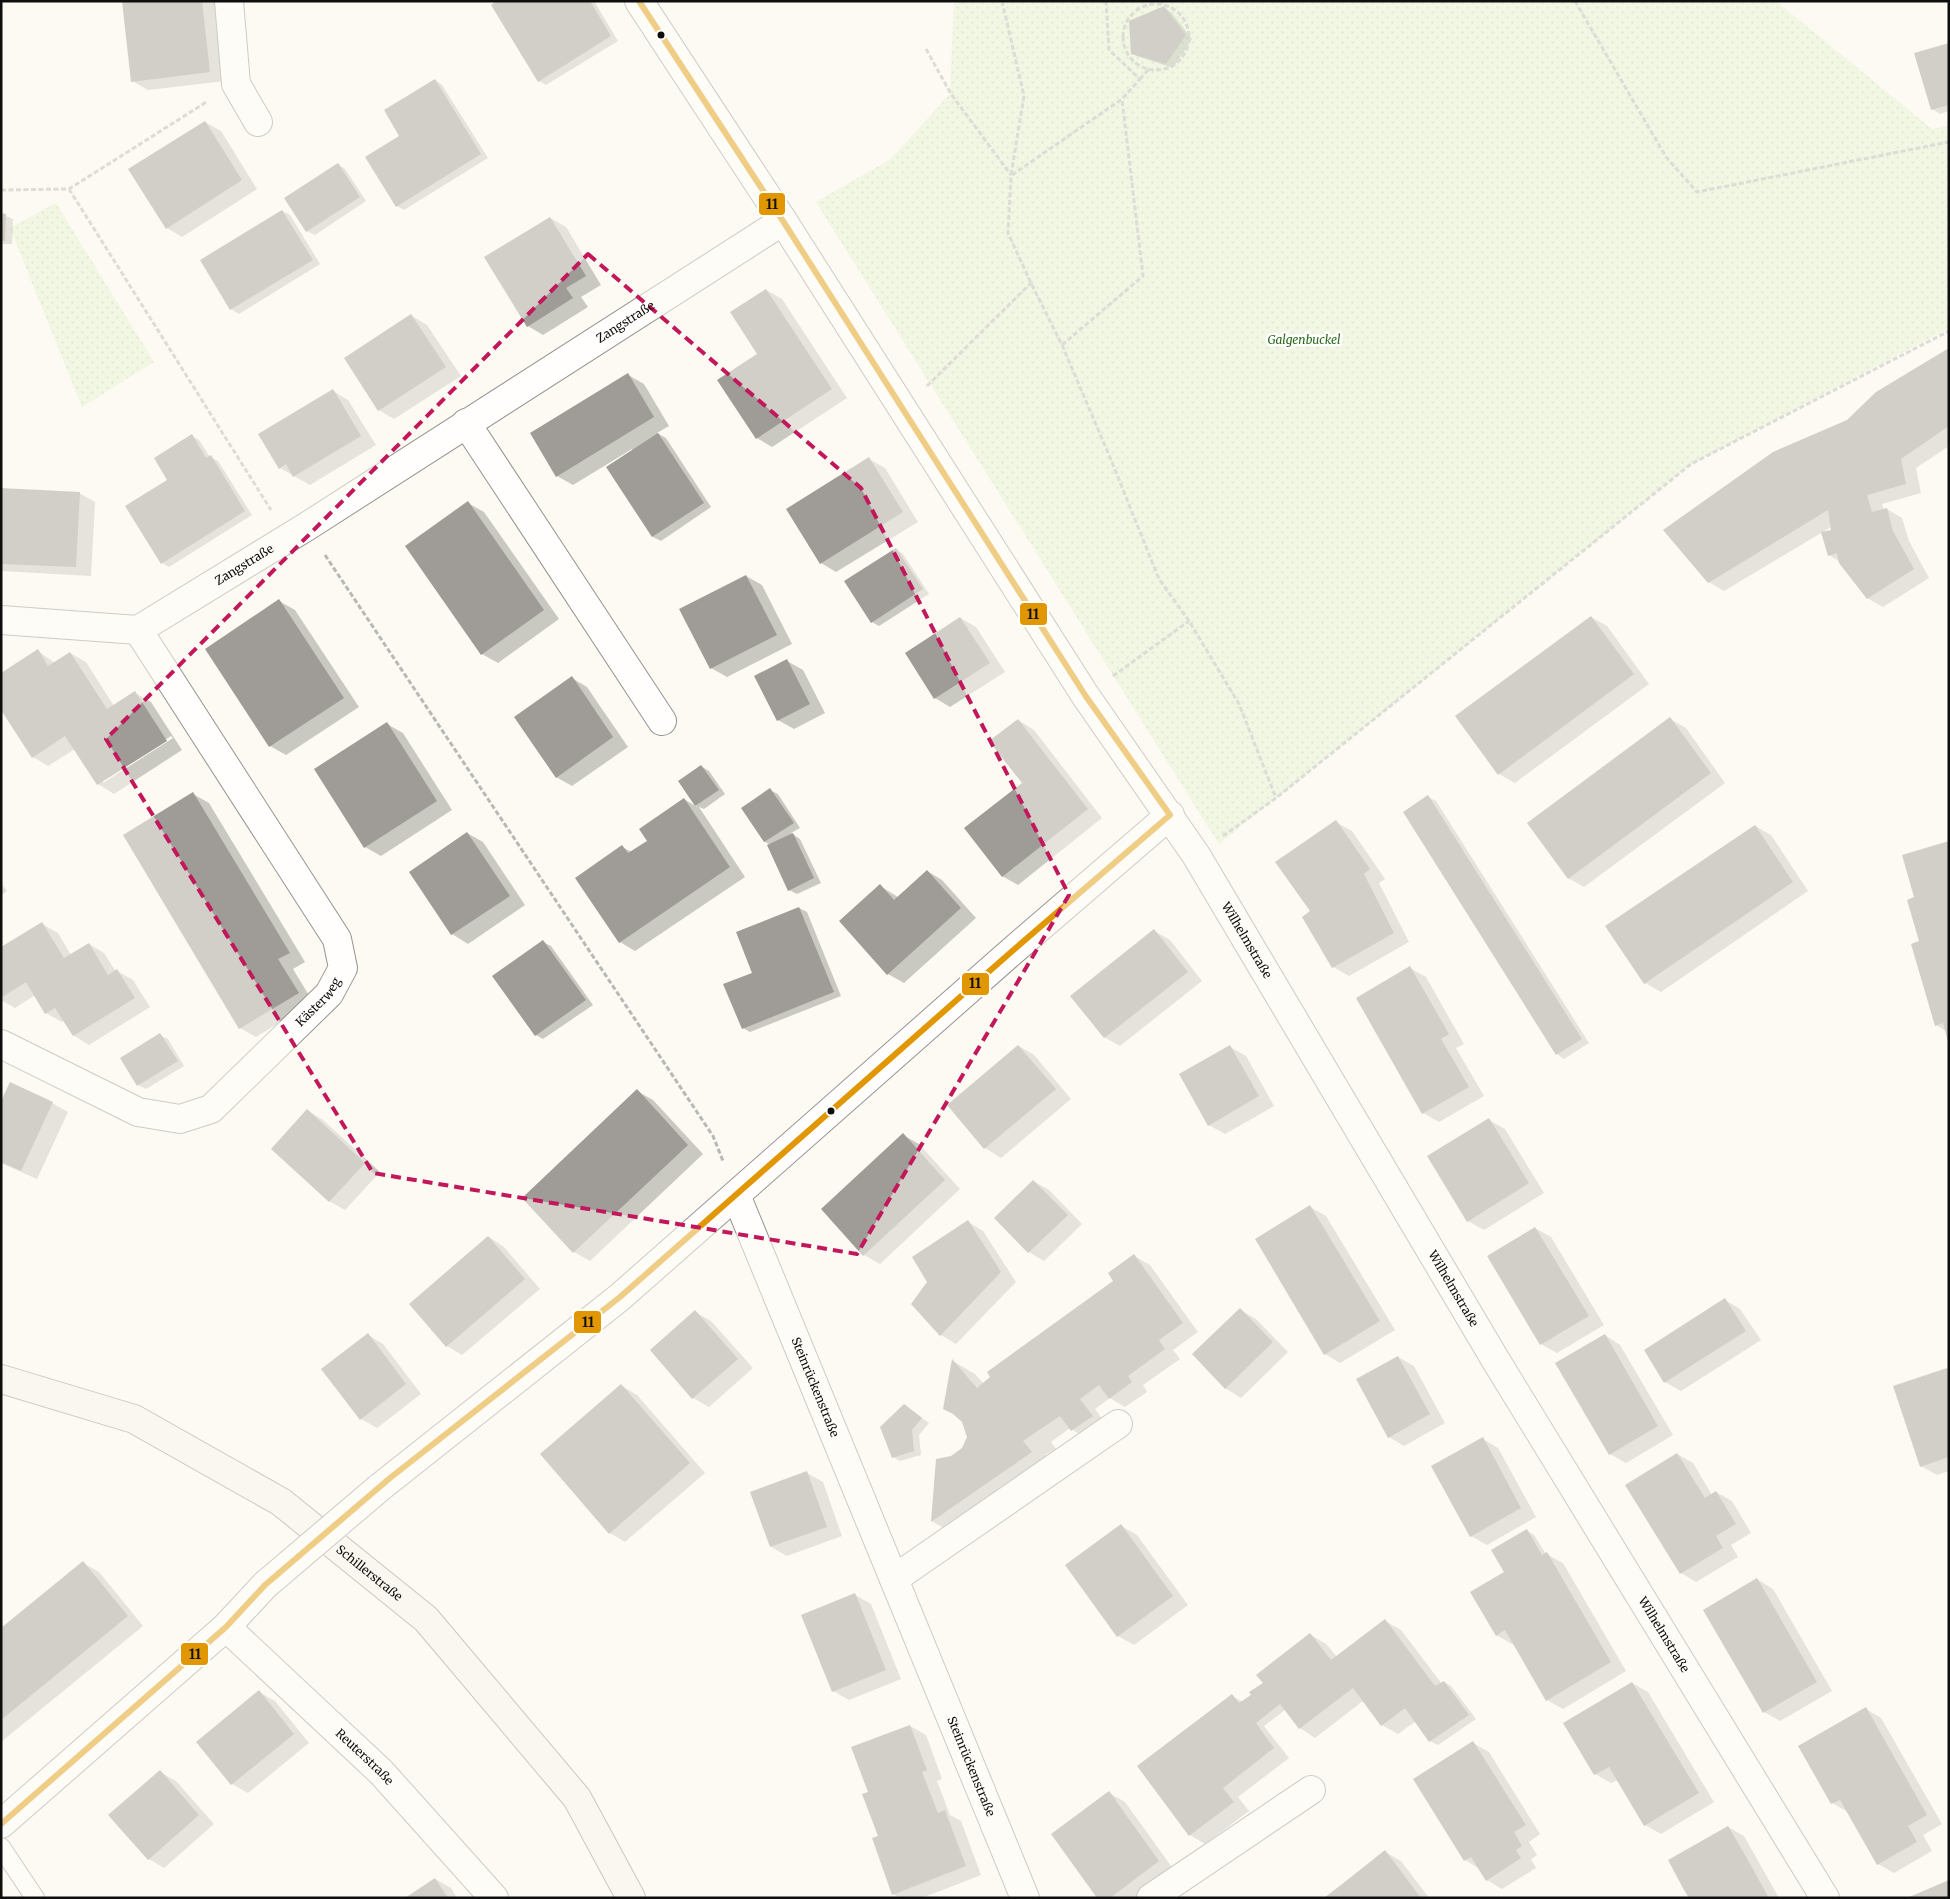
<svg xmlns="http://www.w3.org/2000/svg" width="1950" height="1899" viewBox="0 0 1950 1899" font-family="Merriweather,serif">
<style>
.park{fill:url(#park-dots)}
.shadow{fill:#0003;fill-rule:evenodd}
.building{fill:#9f9c98}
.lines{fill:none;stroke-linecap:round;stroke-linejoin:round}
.service-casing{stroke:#959491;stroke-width:20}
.minor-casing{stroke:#959491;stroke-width:30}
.secondary-casing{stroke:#8c8b87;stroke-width:30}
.path{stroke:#b8b8b6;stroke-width:3;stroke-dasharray:5 2.5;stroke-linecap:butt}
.service{stroke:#fffefd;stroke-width:18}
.minor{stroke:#fffefd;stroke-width:28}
.secondary{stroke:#f5f4ea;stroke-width:28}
.minor-bridge-casing{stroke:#959491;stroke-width:30;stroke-linecap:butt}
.minor-bridge{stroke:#fffefd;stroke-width:28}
.bus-1-casing{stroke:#fff;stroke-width:10}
.bus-1{stroke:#e09701;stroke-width:6}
.marked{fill:none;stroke:#c2185b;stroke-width:4;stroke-dasharray:10 6;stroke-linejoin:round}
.bus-dot{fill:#0e0e0e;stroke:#fff;stroke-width:2}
.labels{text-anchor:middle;stroke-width:5;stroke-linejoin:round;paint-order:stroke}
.street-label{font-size:12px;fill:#0e0e0e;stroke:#fff}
.park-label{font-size:12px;font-style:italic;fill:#276b19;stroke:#fff}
.line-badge{stroke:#fff;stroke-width:2}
.pale-badge-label{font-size:14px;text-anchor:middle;font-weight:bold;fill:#111}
</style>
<defs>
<pattern id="park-dots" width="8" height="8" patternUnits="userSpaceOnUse" patternTransform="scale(1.25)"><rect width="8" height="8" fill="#e4f3d0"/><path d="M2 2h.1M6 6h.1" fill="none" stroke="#c2cfb1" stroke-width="1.8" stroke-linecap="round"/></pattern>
</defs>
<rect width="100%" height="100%" fill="#fcfaf2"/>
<path class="park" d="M954 1H1776L1932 129 1949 126V328L1691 464 1219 844 816 202 891 159 950 94Z
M56 203 154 362 82 407 10 228Z"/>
<path class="shadow" d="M135 1H213L216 3 225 81 148 90 132 81Z
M499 1H594L618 41 546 85 539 81Z
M1163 7 1171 12 1192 39 1173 68 1140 57 1132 53Z
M1949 44V111L1940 114 1932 109Z
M435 80 442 85 488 158 404 210 397 206Z
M205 122 221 131 257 189 182 237 167 228Z
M338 164 345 169 366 201 315 235 307 231Z
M282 211 290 215 320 264 239 314 231 309 202 260Z
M1 214 13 219 12 244H1Z
M550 218 566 227 601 285 581 297 588 307 543 335 528 326Z
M766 290 782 299 847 398 772 447 757 438 758 354Z
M412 316 427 325 461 376 394 419 379 410Z
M1949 349V446L1916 468 1921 493 1882 504 1884 510 1887 509 1902 518 1909 541 1929 578 1883 607 1867 598 1840 562 1829 555 1831 527 1724 591 1709 582 1848 421Z
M628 375 644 384 669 426 657 433 666 438 711 507 661 541 653 537 608 467 633 451 632 449 573 485 557 476Z
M333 391 348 400 376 445 310 485 280 468Z
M192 436 199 440 210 457 218 461 252 515 169 567 162 563 169 480Z
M869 459 885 468 918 522 836 572 821 563Z
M1 489 79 493 95 502 91 576 1 571Z
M468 503 484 512 559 619 498 663 482 654Z
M896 549 903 554 929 594 879 626 872 622Z
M746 576 762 585 792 644 727 677 711 668Z
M279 601 295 610 359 707 286 755 270 746Z
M1591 617 1607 626 1649 684 1515 783 1499 774Z
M960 618 976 627 1005 672 950 707 935 698Z
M38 651 55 663 70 653 86 662 114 706 135 693 151 702 182 750 114 794 98 784 75 749 48 766 33 757ZM171 736 173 738 103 783V780Z
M787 661 803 670 825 713 794 729 778 720Z
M572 678 587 687 628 747 572 786 556 777Z
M1670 719 1686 728 1725 783 1584 887 1568 878Z
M1018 720 1034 730 1102 818 1018 885 1002 876 1024 784Z
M387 724 403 733 452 810 381 856 365 847Z
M701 766 709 771 725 794 704 809 699 807 745 877 635 951 620 942 622 847 632 852 649 841 684 799 697 807 680 782Z
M770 790 778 794 800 828 791 833 800 839 821 883 797 894 789 890 771 845 765 842 743 808Z
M193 794 209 803 305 962 293 969 313 1002 256 1037 240 1028Z
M1428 797 1436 801 1589 1043 1564 1059 1557 1054 1405 812Z
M1336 822 1352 831 1385 879 1379 883 1409 942 1349 976 1333 967 1311 912Z
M1755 826 1771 835 1808 891 1661 992 1645 983Z
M467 833 483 842 525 905 468 944 452 934 410 872Z
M927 871 942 880 976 918 904 983 888 974 880 886 898 897Z
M1 883 7 891 1 895Z
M1916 898 1946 1031 1936 1025 1921 942Z
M799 908 807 912 841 996 750 1032 743 1028 754 973Z
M42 924 58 933 71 955 89 944 104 953 116 972 117 971 133 980 150 1007 89 1045 73 1035 64 1021 62 1022 46 1013 35 995 15 1008 1 1000V949Z
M1154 931 1170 940 1202 981 1120 1046 1104 1037Z
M543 942 551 946 593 1005 543 1039 536 1035Z
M1410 968 1426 977 1464 1044 1456 1048 1484 1096 1439 1122 1423 1113Z
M160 1035 168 1039 184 1066 146 1089 138 1085Z
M1019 1046 1034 1055 1071 1099 1001 1158 985 1148 949 1105Z
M1230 1047 1246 1056 1274 1106 1225 1134 1209 1125Z
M637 1091 653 1100 703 1154 590 1261 574 1252 524 1198Z
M52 1103 68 1112 37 1179 1 1163V1104Z
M307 1110 323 1120 380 1172 345 1210 329 1201Z
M1489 1120 1505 1129 1544 1193 1484 1230 1468 1221Z
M903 1135 919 1144 960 1189 880 1264 864 1255Z
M1033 1181 1049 1190 1082 1224 1044 1261 1029 1252Z
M1310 1207 1326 1216 1395 1330 1340 1363 1325 1354Z
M968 1222 983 1231 1016 1282 956 1344 941 1335 913 1304Z
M1535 1228 1551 1237 1604 1325 1557 1353 1541 1344Z
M489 1237 504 1247 540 1289 462 1355 447 1346Z
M1134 1256 1150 1265 1198 1332 1173 1350 1180 1359 1143 1385 1147 1392 1125 1407 1110 1398 1095 1409 1107 1425 1088 1440 1070 1428 1051 1442 1056 1449 1045 1455 1055 1466 956 1535 933 1522 938 1460 952 1458 963 1449 969 1437 953 1361 975 1374 984 1384 1114 1281Z
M1725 1300 1740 1309 1761 1340 1681 1391 1665 1382Z
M1240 1310 1256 1319 1288 1352 1241 1398 1225 1388Z
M695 1312 711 1321 753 1368 709 1407 693 1398Z
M368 1335 383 1344 421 1394 377 1428 361 1419Z
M1605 1335 1620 1345 1673 1435 1626 1463 1610 1454Z
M1398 1357 1414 1366 1445 1423 1404 1446 1389 1437Z
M1947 1369 1949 1370V1471L1937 1475 1921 1466Z
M622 1386 637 1395 705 1473 625 1542 610 1533Z
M905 1405 929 1423 919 1435 921 1455 900 1461 893 1457Z
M1483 1439 1498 1448 1536 1517 1487 1545 1471 1536Z
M1677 1454 1693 1463 1712 1495 1716 1492 1732 1501 1751 1533 1731 1545 1738 1557 1696 1582 1681 1573Z
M807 1473 823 1482 842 1536 787 1556 771 1547Z
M1121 1526 1137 1535 1188 1605 1134 1645 1118 1636Z
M1527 1531 1534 1535 1546 1554 1563 1563 1626 1671 1563 1709 1547 1700 1514 1643 1512 1644 1496 1635Z
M83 1563 99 1572 143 1626 1 1742V1629Z
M1757 1579 1773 1589 1832 1691 1780 1721 1764 1712Z
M855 1595 871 1604 901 1679 849 1700 833 1691Z
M1385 1621 1401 1630 1442 1684 1444 1682 1451 1686 1476 1719 1438 1745 1430 1741 1416 1721 1398 1734 1382 1725 1363 1701 1315 1738 1300 1728 1285 1710 1264 1726 1289 1758 1238 1797 1249 1811 1205 1844 1190 1835 1232 1696 1243 1702 1263 1685 1311 1635 1326 1644 1337 1657Z
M1632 1683 1648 1692 1714 1802 1661 1834 1645 1825 1618 1780 1611 1783 1595 1774 1565 1723Z
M259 1692 275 1701 309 1743 248 1793 232 1784Z
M1866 1709 1881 1718 1942 1824 1923 1835 1932 1851 1894 1873 1878 1864 1848 1812 1832 1803 1800 1746Z
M910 1726 926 1735 942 1779 937 1781 950 1815 961 1821 981 1875 922 1898H900L893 1894 869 1793Z
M1473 1743 1489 1752 1540 1834 1529 1842 1537 1855 1531 1859 1536 1868 1502 1889 1487 1880 1480 1869 1465 1860 1415 1780Z
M160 1772 176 1781 214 1824 164 1868 149 1859Z
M1109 1793 1125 1802 1174 1870 1137 1898H1099Z
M1728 1827 1744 1836 1779 1898H1690Z
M1385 1852 1401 1861 1429 1898H1326Z
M435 1879 451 1888 457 1898H407Z"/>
<path class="building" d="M122 1H202L210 72 131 82Z
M496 1H590L611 36 538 82 491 5Z
M1164 6 1186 35 1166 64 1131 54 1129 21Z
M1949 43V105L1931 110 1914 53Z
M435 79 481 154 396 207 365 157 399 136 384 110Z
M205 121 242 180 166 229 128 169Z
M338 163 360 197 306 232 284 198Z
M282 210 313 260 230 310 200 260Z
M1 213 6 214 5 241 1 240Z
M550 217 586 276 566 288 573 298 527 327 484 257Z
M766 289 832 389 756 439 717 380 757 354 730 312Z
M411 314 446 367 378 411 344 358Z
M1949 348V426L1901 459 1906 484 1867 495 1872 512 1887 508 1893 531 1914 569 1867 599 1839 563 1837 553 1828 556 1821 532 1831 530 1828 510 1708 583 1663 530 1773 452 1847 420 1876 392Z
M628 373 654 417 556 477 530 433Z
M333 389 361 436 293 477 286 464 279 469 258 434Z
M658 433 704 503 652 537 606 467Z
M192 434 206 458 211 455 245 511 161 564 125 506 167 480 154 458Z
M869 457 903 512 820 564 786 509Z
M1 488 80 492 76 567 1 564Z
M468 501 544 610 481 655 405 546Z
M896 548 923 589 871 623 844 581Z
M746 575 777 635 710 669 679 609Z
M279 599 344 698 269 747 205 649Z
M1591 616 1634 674 1498 775 1455 716Z
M960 617 990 663 934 699 905 653Z
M38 649 48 666 70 652 107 709 135 691 167 741 97 785 65 736 32 758 1 710V673Z
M787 659 810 704 777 721 754 676Z
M572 676 613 737 556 778 514 717Z
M1670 717 1711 773 1568 879 1527 823Z
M1018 719 1088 809 1002 877 964 828 1022 783 989 741Z
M387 722 437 801 364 848 314 769Z
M701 765 719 790 695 806 678 781Z
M770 788 794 823 764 842 741 808Z
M193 792 290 953 278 959 299 993 239 1029 123 835Z
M1428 795 1582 1039 1556 1055 1403 812Z
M684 798 730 867 619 943 575 878 622 845 628 853 647 841 639 829Z
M1336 820 1370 869 1364 874 1394 933 1332 968 1302 917 1310 911 1275 862Z
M1755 825 1793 882 1644 984 1605 926Z
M467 832 510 896 451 935 409 872Z
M793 833 814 878 788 891 767 845Z
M1949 841V1042H1948L1943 1023 1935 1026 1911 944 1919 941 1907 900 1914 897 1902 855Z
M927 870 961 908 887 975 839 921 880 884 894 900Z
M799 907 834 992 742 1029 723 984 752 973 736 932Z
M42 922 64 958 89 943 108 975 117 969 135 998 73 1036 55 1008 45 1014 26 982 1 998V947Z
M1154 929 1188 972 1104 1038 1070 996Z
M543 940 586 1000 535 1036 492 976Z
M1410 966 1449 1034 1441 1039 1469 1087 1422 1114 1356 998Z
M160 1033 178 1061 137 1086 120 1058Z
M1018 1045 1056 1089 984 1149 947 1105Z
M1230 1045 1259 1096 1208 1126 1179 1074Z
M10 1082 53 1102 21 1171 1 1162V1101Z
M637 1089 688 1145 573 1253 522 1198Z
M307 1109 365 1163 329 1202 271 1149Z
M1489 1118 1529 1183 1467 1222 1427 1156Z
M903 1133 945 1180 863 1256 821 1209Z
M1033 1180 1068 1215 1028 1253 994 1218Z
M1310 1205 1380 1321 1324 1355 1255 1239Z
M968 1220 1001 1272 940 1336 911 1304 927 1282 912 1257Z
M1535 1227 1589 1316 1540 1345 1487 1256Z
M488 1236 525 1279 446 1347 409 1304Z
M1134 1254 1183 1323 1159 1340 1165 1349 1128 1376 1132 1382 1109 1399 1099 1385 1080 1399 1093 1416 1071 1431 1060 1416 1023 1441 1032 1452 931 1522 936 1459 951 1456 962 1448 967 1437 962 1422 953 1414 943 1409 952 1359 977 1388 990 1377 987 1372 1113 1281 1108 1273Z
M1725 1298 1746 1331 1664 1383 1644 1350Z
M1240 1308 1273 1342 1225 1389 1192 1354Z
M695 1310 738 1359 692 1399 650 1350Z
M368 1333 406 1384 360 1420 321 1369Z
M1605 1334 1658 1426 1609 1455 1555 1363Z
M1398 1356 1430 1414 1388 1438 1356 1379Z
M1947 1368 1949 1373V1457L1920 1467 1893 1386Z
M621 1384 690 1463 609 1534 540 1454Z
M904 1404 922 1418 912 1430 914 1451 892 1458 880 1427Z
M1483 1437 1521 1508 1470 1537 1431 1466Z
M1677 1453 1705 1498 1716 1491 1736 1524 1716 1536 1723 1548 1680 1574 1625 1485Z
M807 1471 827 1527 770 1547 750 1492Z
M1121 1524 1173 1596 1117 1637 1065 1565Z
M1527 1529 1542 1555 1547 1552 1611 1662 1546 1701 1505 1630 1496 1636 1470 1592 1504 1572 1491 1550Z
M83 1561 128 1616 1 1720V1628Z
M1757 1578 1817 1682 1763 1713 1703 1610Z
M855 1593 886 1670 832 1692 801 1615Z
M1385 1619 1435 1686 1444 1681 1469 1715 1429 1742 1405 1708 1381 1726 1353 1688 1299 1729 1280 1704 1256 1723 1274 1748 1223 1788 1234 1802 1189 1836 1137 1766 1232 1694 1239 1703 1251 1695 1249 1692 1263 1683 1256 1675 1310 1633 1331 1660Z
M1632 1682 1699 1793 1644 1826 1609 1767 1594 1775 1563 1723Z
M259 1690 294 1734 231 1785 196 1742Z
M1866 1707 1927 1815 1908 1826 1917 1842 1877 1865 1840 1800 1831 1804 1798 1746Z
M910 1725 927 1770 922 1772 938 1813 945 1810 966 1866 892 1895 872 1838 878 1836 862 1794 868 1792 851 1747Z
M1473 1741 1526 1825 1514 1832 1522 1846 1516 1850 1521 1858 1486 1881 1471 1857 1464 1861 1413 1779Z
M160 1770 199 1815 148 1860 108 1815Z
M1109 1791 1159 1861 1110 1898H1097L1051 1834Z
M1728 1826 1745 1855 1769 1898H1689L1684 1890 1668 1860Z
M1385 1850 1421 1898H1324L1346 1881Z
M435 1878 448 1898H405Z
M1949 1880V1898H1907Z"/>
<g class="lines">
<defs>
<path id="service" d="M1 1847 35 1898"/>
<g id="minor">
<path d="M229 1 236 84 258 122"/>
<path id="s1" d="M639 1 783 221 1085 695 1196 855 1495 1359 1825 1898"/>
<path d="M466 423 662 721"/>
<path id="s2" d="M1 620 138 630 306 527 783 221"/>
<path id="s3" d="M1 1044 138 1112 180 1119 211 1109 329 994 343 968 337 939 138 630"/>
<path id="s4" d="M736 1195 1025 1898"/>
<path d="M379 1488 620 1297 1010 953 1170 815"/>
<path d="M894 1579 1118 1424"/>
<path id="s5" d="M226 1627 381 1772 494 1898"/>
<path d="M1 1824 226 1627 265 1585"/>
<path d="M1151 1898 1311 1790"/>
</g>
<g id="secondary">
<path id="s6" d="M1 1379 134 1419 281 1502 426 1619 577 1798 631 1898"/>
</g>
</defs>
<use href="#service" class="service-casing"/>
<use href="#minor" class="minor-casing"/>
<use href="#secondary" class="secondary-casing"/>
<path class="path" d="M1002 1 1024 96 1011 175 1008 233 1031 283 1062 345 1109 455 1159 579 1189 621 1239 704 1276 798
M1575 1 1666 157 1697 192 1949 142
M1123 37a33 33 0 1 1 66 0a33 33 0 1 1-66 0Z
M926 49 951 94 1011 175
M1140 79 1149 69
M1012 175 1122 99 1140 79 1109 50 1106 1
M69 189 271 510
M1 190 69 189 208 101
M1062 345 1143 276 1122 99
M927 386 1031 283
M325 555 713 1136 723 1161
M1113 676 1189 621
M1223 836 1276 798 1691 464 1949 331"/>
<use href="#service" class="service"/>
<use href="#minor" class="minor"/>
<use href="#secondary" class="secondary"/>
<defs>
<path id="minor-bridge" d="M265 1585 379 1488"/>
</defs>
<use href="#minor-bridge" class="minor-bridge-casing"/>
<use href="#minor-bridge" class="minor-bridge"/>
<defs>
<path id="bus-1" d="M639 1 783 221 1085 695 1170 815
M1 1824 226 1627 265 1585 390 1478 620 1297 1010 953 1170 815"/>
</defs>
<use href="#bus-1" class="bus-1-casing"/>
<use href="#bus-1" class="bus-1"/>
</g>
<path d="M0 0H1950V1899H0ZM588 254 861 488 1069 895 857 1254 373 1173 106 739Z" fill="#fcfaf2" fill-opacity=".55" fill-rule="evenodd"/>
<path class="marked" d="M588 254 861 488 1069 895 857 1254 373 1173 106 739Z"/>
<g class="bus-dot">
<circle cx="661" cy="35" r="4.5"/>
<circle cx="831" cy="1111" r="4.5"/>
</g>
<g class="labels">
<g class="street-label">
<text dy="4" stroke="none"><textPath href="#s2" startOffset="714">Zangstraße</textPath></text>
<text dy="4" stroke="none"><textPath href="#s2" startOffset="262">Zangstraße</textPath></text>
<text dy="4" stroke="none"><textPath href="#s1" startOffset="1119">Wilhelmstraße</textPath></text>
<text dy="4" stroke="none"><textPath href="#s3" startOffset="380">Kästerweg</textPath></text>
<text dy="4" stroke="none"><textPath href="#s1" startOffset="1524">Wilhelmstraße</textPath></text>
<text dy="4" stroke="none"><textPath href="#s4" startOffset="208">Steinrückenstraße</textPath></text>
<text dy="4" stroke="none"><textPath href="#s6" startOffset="421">Schillerstraße</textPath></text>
<text dy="4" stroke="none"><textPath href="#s1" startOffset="1929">Wilhelmstraße</textPath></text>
<text dy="4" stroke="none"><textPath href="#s5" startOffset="190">Reuterstraße</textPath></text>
<text dy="4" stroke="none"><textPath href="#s4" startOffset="618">Steinrückenstraße</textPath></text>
</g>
<g class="park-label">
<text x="1304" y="344">Galgenbuckel</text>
</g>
</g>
<g class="line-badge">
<rect x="758" y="192" width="28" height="24" rx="5" fill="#e09701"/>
<rect x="1019" y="602" width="29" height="24" rx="5" fill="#e09701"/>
<rect x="961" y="972" width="29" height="24" rx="5" fill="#e09701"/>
<rect x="573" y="1310" width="29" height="24" rx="5" fill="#e09701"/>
<rect x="180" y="1642" width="29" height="24" rx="5" fill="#e09701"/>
</g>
<g class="pale-badge-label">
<text x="772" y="209">11</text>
<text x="1033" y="619">11</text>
<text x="975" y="988">11</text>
<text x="588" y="1327">11</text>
<text x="195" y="1659">11</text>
</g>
<rect width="1950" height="1899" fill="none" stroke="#0e0e0e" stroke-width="5"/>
</svg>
